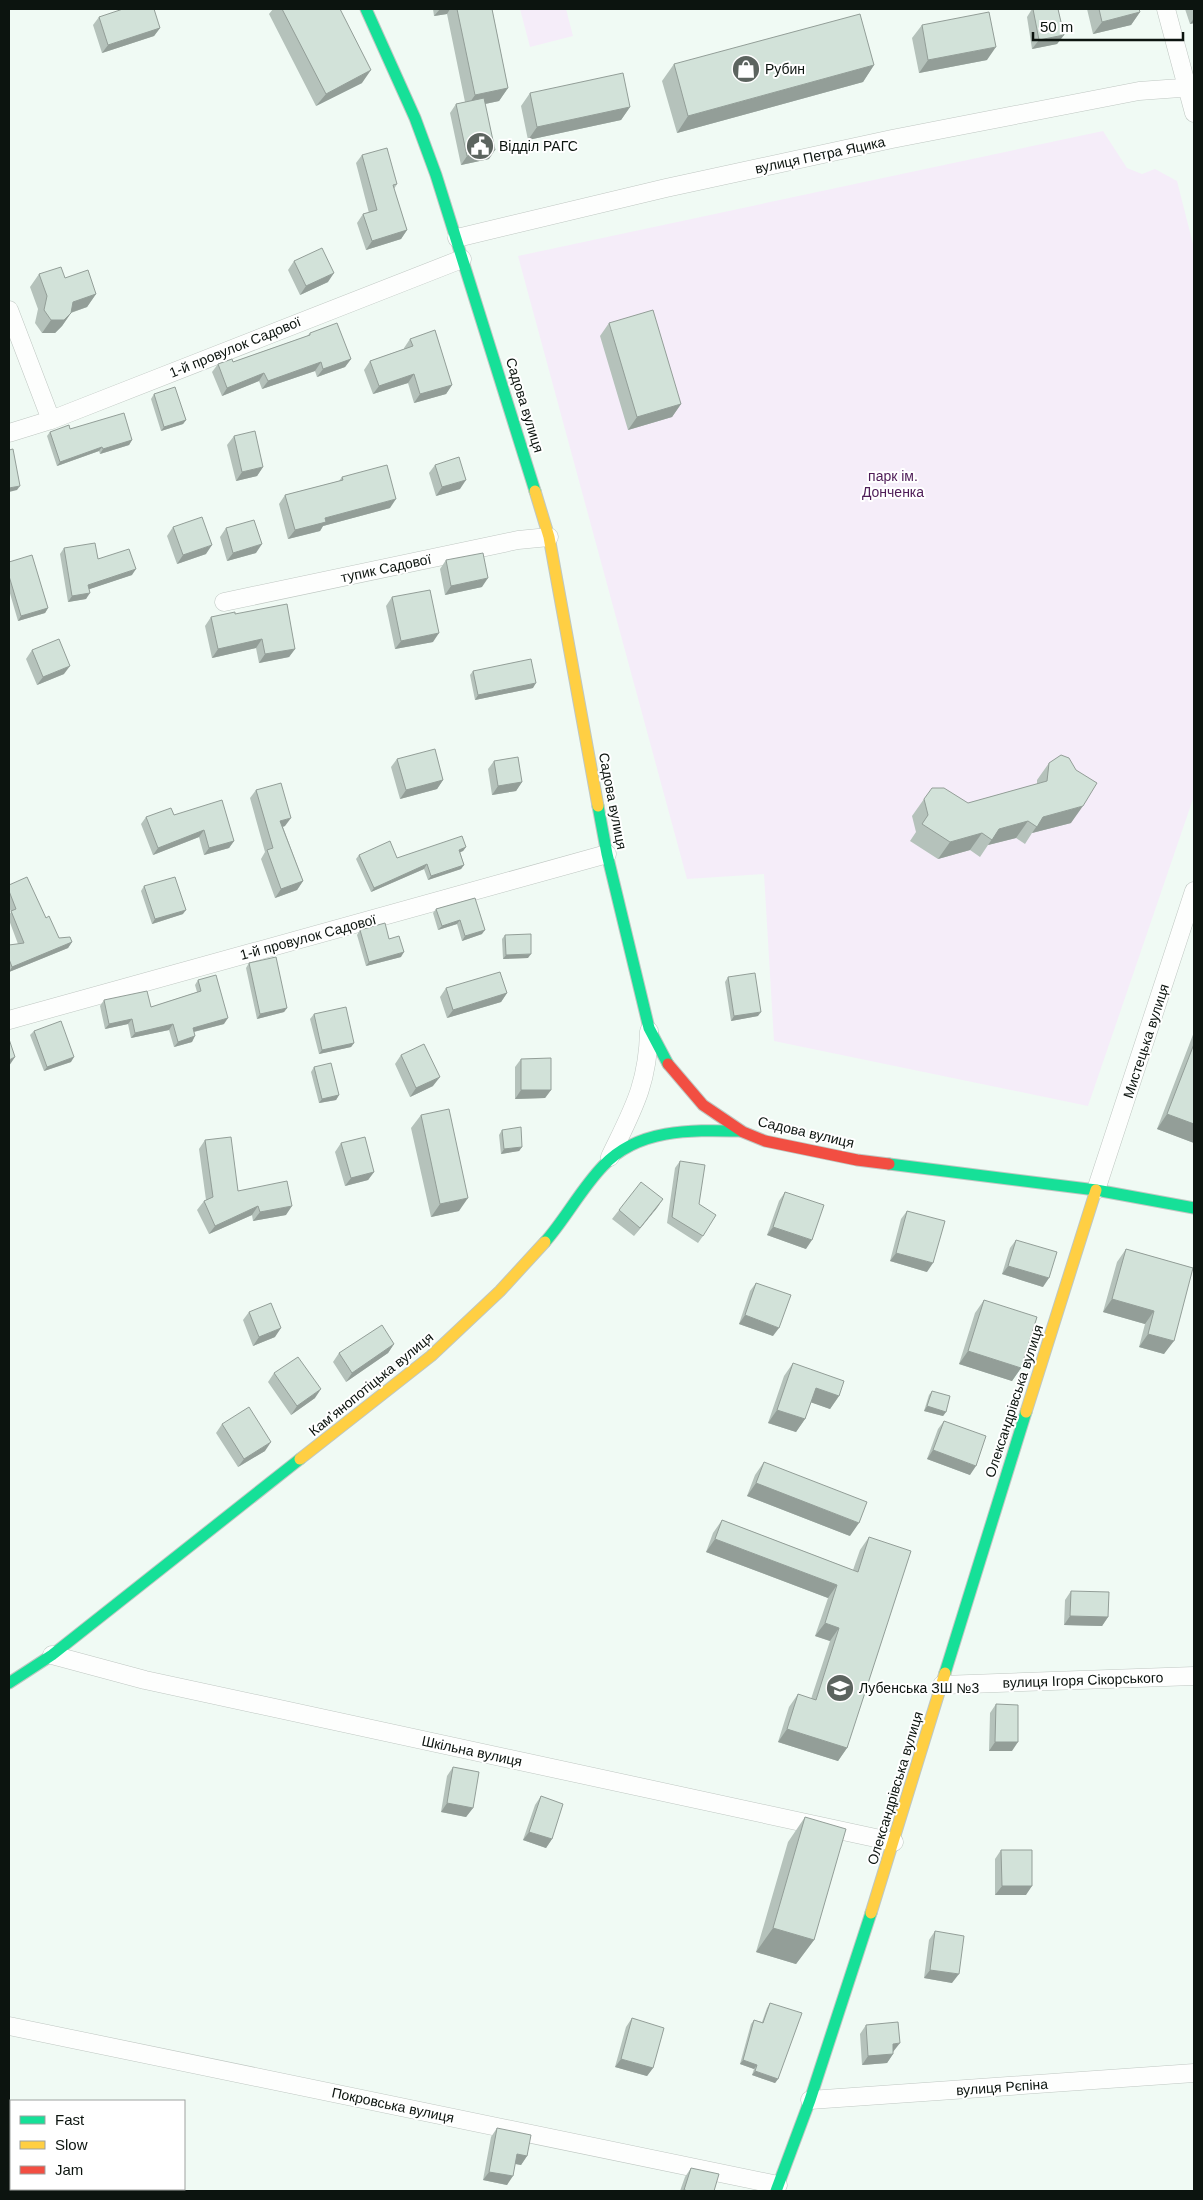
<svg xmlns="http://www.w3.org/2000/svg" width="1203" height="2200" viewBox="0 0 1203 2200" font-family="Arial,sans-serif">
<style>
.green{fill:#f5edf9}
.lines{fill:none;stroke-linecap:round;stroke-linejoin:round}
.street-casing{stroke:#bfc7c2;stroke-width:19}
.fast-casing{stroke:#bfc7c2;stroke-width:13}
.slow-casing{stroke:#bfc7c2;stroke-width:13}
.jam-casing{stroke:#bfc7c2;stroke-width:13}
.street{stroke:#fdfefd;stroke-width:18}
.fast{stroke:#16e098;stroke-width:11}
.slow{stroke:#ffcf43;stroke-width:11}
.jam{stroke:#f24e42;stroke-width:11}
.wall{fill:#b5c2bb}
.shaded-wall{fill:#939e98}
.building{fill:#d2e2d9;stroke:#939e98}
.labels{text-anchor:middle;stroke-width:4;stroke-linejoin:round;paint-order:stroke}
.poi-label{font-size:14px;fill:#0c140f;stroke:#fff;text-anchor:start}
.street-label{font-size:14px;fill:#0c140f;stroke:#fff}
.park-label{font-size:14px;fill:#4e1c57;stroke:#fff}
</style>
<rect width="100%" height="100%" fill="#f0faf4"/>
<path class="green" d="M520 9H566L573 36 530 47Z
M1103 131 1127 168 1142 174 1155 169 1177 181 1194 248V796L1088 1106 774 1041 764 874 687 879 518 256Z"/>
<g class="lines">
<defs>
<path id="street" d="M1166 9 1194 113
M457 238 666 188 892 139 1139 91 1194 87
M9 310 51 420
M9 433 51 420 462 259
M224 602 518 540 549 537
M9 1020 607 854
M610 1157C632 1111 648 1085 649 1031
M1096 1190 1194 891
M52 1655 145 1680 894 1842
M942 1685 1194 1676
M9 2026 778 2185
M810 2100 1194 2073"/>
<path id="fast" d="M366 9 415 118 436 175 535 491
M598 806 607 854 649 1028 668 1064
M889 1164 1096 1190 1194 1208
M545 1242C566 1218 581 1189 603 1166 638 1128 693 1130 740 1131
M945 1673 1026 1412
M9 1683 52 1655 300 1459
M776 2191 810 2100 871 1913"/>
<path id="slow" d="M535 491 549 537 598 806
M1026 1412 1096 1190
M300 1459 431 1356 500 1291 545 1242
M871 1913 945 1673"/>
<path id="jam" d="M668 1064 703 1105 743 1132 765 1141 857 1160 889 1164"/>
</defs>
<use href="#street" class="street-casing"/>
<use href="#fast" class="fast-casing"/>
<use href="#slow" class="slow-casing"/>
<use href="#jam" class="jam-casing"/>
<use href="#street" class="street"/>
<use href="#fast" class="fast"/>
<use href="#slow" class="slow"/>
<use href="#jam" class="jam"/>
</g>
<path class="wall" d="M273 9H340L362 83 316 106 269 14Z
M433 9H492L508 88 499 101 485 104 489 159 461 165 450 113 456 104 465 102 447 14 434 16Z
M1032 9H1058L1064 35 1057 44 1032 49 1027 17Z
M1087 9H1139L1140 12 1131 25 1093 34Z
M1185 9H1194V23L1190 24Z
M99 17 160 28 154 36 102 53 93 25Z
M922 25 987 60 919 73 912 38Z
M674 64 874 65 863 82 677 133 662 81Z
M530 93 630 107 621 120 528 140 521 106Z
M362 155 397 184 394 189 407 230 401 239 366 250 357 223 363 214 369 213 356 163Z
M294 261 328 282 300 295 288 270Z
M39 274 65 278 96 294 87 307 71 313 62 326 55 333H42L35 323 38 309 30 287Z
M609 323 681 404 672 417 628 430 600 336Z
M310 333 351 359 345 367 317 377 315 371 262 389 259 381 222 396 212 372 218 364 233 362 307 336Z
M410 339 452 385 446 394 414 403 408 383 373 394 364 370 370 361 404 349V348Z
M154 394 186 420 183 424 161 431 151 399Z
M70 429 132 440 129 445 100 454 99 451 57 466 47 436 50 432Z
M234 436 263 467 257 476 236 481 227 445Z
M435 465 460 489 436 496 429 473Z
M342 477 390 508 323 526 320 531 288 539 279 504 285 495 339 481Z
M173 527 206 554 177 564 167 536Z
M226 528 256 553 227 561 220 537Z
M64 548 98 559 132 575 89 589 86 599 68 602 60 554Z
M446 560 482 587 445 595 440 569Z
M9 562 48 608 45 613 18 621 9 590Z
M392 597 433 642 395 649 386 606Z
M235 614 295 649 289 657 259 663 256 648 212 658 205 626 211 617Z
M32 650 64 674 37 685 26 659Z
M473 671 533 688 475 700 470 675Z
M397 759 443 780 437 789 400 799 391 767Z
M494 761 522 782 516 791 492 795 488 769Z
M1049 763 1071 823 1032 833 1025 844 1016 838 988 845 980 857 970 850 938 859 910 841 916 832 912 816 924 799 968 803 1037 784V780Z
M256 790 285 826 283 827 303 881 297 890 275 898 261 859 265 852 250 798Z
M174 815 234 841 229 848 204 855 199 837 153 855 141 824 146 817Z
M466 847 463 851 460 852 464 865 461 869 428 880 424 869 371 892 356 859 359 855 397 858Z
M9 885 46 918 59 938 72 942 68 948 9 972V945L18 944 9 920V915L11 912 9 907Z
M144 886 183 914 152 924 141 891Z
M475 898 482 934 462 941 457 924 438 930 433 913 436 909Z
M360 930 389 939 401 957 366 966 357 935Z
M505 935 528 958 503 959 502 939Z
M249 963 287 1008 284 1012 257 1019 246 968Z
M728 977 758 1016 731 1021 725 982Z
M198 980 224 1024 194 1032 192 1042 174 1047 169 1030 131 1038 128 1024 105 1029 100 1006 104 1000 151 1007 197 992 195 985Z
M446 988 507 993 501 1002 447 1018 440 997Z
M314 1014 354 1043 351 1047 319 1054 310 1019Z
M34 1031 71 1062 44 1071 30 1035Z
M1194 1032V1143L1157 1129Z
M401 1055 433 1086 410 1097 395 1064Z
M521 1059 551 1090 545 1098 515 1099V1067Z
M314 1067 339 1095 336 1100 319 1103 311 1072Z
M421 1115 459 1211 431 1217 411 1128Z
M502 1130 522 1147 519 1151 501 1154 499 1135Z
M205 1140 238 1191 286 1215 253 1221 252 1215 209 1234 197 1210 204 1201 206 1200 199 1149Z
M341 1143 374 1172 368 1180 345 1186 335 1152Z
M680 1161 699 1204 703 1236 698 1243 667 1223 675 1168Z
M785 1192 806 1249 767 1235 779 1201Z
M663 1199 634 1236 612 1219 619 1210Z
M907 1211 927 1272 890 1261 901 1219Z
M1016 1240 1043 1287 1002 1274 1010 1248Z
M1126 1249 1193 1268 1164 1354 1139 1347 1145 1324 1103 1312 1117 1262Z
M756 1283 773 1336 739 1324 750 1291Z
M984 1300 1021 1368 1012 1381 959 1364 975 1313Z
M249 1312 275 1337 253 1346 243 1320Z
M394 1344 388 1353 346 1382 333 1362 339 1353Z
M793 1363 839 1396 830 1409 811 1402 805 1419 796 1432 768 1423 784 1376Z
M274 1373 315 1398 291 1415 268 1382Z
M932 1391 946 1412 943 1416 924 1411 929 1395Z
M944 1421 970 1475 927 1459 938 1429Z
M222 1424 265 1451 238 1467 216 1433Z
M764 1462 850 1536 747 1496 755 1475Z
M722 1520 853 1570 860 1550 869 1537 847 1748 838 1761 778 1742 789 1707 798 1694 811 1699 830 1641 815 1636 828 1598 706 1552 713 1533Z
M1071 1591 1108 1617 1102 1626 1064 1625 1065 1600Z
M996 1704 1012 1751H989L990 1713Z
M453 1767 473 1808 466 1817 441 1812 447 1776Z
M541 1796 552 1839 546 1848 523 1840 535 1805Z
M805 1817 814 1940 796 1964 756 1952 788 1842Z
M1001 1850 1026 1895H995V1859Z
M935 1931 952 1983 924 1978 929 1940Z
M770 2003 778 2079 775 2083 752 2075 754 2069 740 2064 751 2024 754 2020 762 2022 767 2008Z
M632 2018 653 2068 647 2076 615 2067 626 2027Z
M866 2025 893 2052V2054L887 2063 862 2065 860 2034Z
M497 2128 527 2156 521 2165 515 2164 507 2185 483 2180 491 2137Z
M691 2168 714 2191H680L685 2177Z"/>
<path class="shaded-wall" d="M440 9H450L447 14 434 16Z
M1140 12 1131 25 1093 34 1102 22Z
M1194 18V23L1190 24Z
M160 28 154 36 102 53 108 45Z
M1064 35 1057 44 1032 49 1039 40Z
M996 47 987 60 919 73 928 60Z
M874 65 863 82 677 133 688 116Z
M371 70 362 83 316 106 326 94Z
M508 88 499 101 466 108 475 95Z
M630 107 621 120 528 140 537 127Z
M495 150 489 159 461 165 467 156Z
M407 230 401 239 366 250 372 241Z
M334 273 328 282 300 295 306 286Z
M96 294 87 307 64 315 73 302Z
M71 313 62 326 55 333H42L51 320Z
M351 359 345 367 317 377 323 369Z
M321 362 315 371 262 389 268 381Z
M264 373 259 381 222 396 227 388Z
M414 374 408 383 373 394 379 386Z
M452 385 446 394 414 403 420 394Z
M681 404 672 417 628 430 637 417Z
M186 420 183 424 161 431 164 427Z
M132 440 129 445 100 454 103 449Z
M102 447 99 451 57 466 60 462Z
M263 467 257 476 236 481 242 472Z
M466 480 460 489 436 496 442 487Z
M20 486 17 490 9 492V488Z
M396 499 390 508 323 526 320 531 288 539 295 530 325 518Z
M262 544 256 553 227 561 233 553Z
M212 545 206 554 177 564 183 555Z
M136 569 132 575 84 591 88 585Z
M488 578 482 587 445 595 451 586Z
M90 593 86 599 68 602 72 596Z
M48 608 45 613 18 621 21 616Z
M439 633 433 642 395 649 401 641Z
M262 639 256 648 212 658 218 649Z
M295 649 289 657 259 663 265 654Z
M70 666 64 674 37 685 43 677Z
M536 683 533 688 475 700 478 695Z
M443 780 437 789 400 799 406 790Z
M522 782 516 791 492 795 498 786Z
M1083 806 1071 823 1032 833 1043 817Z
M291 818 285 826 274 829 280 821Z
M1028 821 1016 838 988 845 999 829Z
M204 830 199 837 153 855 158 848Z
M982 833 970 850 938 859 950 842Z
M234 841 229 848 204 855 209 848Z
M466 847 463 851 456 854 459 850Z
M427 864 424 869 371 892 374 888Z
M464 865 461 869 428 880 431 876Z
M303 881 297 890 275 898 281 889Z
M186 910 183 914 152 924 155 919Z
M460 920 457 924 438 930 442 926Z
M485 930 482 934 462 941 465 936Z
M72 942 68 948 9 972 12 967Z
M404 952 401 957 366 966 369 962Z
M531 954 528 958 503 959 506 955Z
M507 993 501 1002 447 1018 453 1010Z
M287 1008 284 1012 257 1019 260 1014Z
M761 1012 758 1016 731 1021 734 1016Z
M228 1018 224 1024 189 1033 193 1028Z
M132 1019 128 1024 105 1029 109 1024Z
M173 1024 169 1030 131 1038 135 1033Z
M195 1036 192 1042 174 1047 178 1042Z
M354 1043 351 1047 319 1054 322 1050Z
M15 1057 9 1066V1060Z
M74 1057 71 1062 44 1071 47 1067Z
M440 1077 433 1086 410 1097 416 1088Z
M521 1090H551L545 1098 515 1099Z
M339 1095 336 1100 319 1103 322 1099Z
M1167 1114 1194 1124V1143L1157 1129Z
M522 1147 519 1151 501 1154 504 1149Z
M374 1172 368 1180 345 1186 351 1178Z
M468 1198 459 1211 431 1217 440 1204Z
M663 1199 657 1208 634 1236 640 1228Z
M258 1206 252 1215 209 1234 215 1226Z
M292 1206 286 1215 253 1221 260 1212Z
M773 1227 812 1240 806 1249 767 1235Z
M896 1253 933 1263 927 1272 890 1261Z
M1008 1266 1049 1278 1043 1287 1002 1274Z
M1112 1299 1154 1311 1145 1324 1103 1312Z
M745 1315 779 1328 773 1336 739 1324Z
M281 1328 275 1337 253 1346 259 1337Z
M1148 1334 1174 1341 1164 1354 1139 1347Z
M394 1344 388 1353 346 1382 352 1373Z
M968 1351 1021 1368 1012 1381 959 1364Z
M816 1388 839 1396 830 1409 807 1401Z
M321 1389 315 1398 291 1415 297 1406Z
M927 1406 946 1412 943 1416 924 1411Z
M777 1410 805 1419 796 1432 768 1423Z
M271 1442 265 1451 238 1467 244 1459Z
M933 1450 976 1466 970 1475 927 1459Z
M756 1483 859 1523 850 1536 747 1496Z
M715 1539 837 1585 828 1598 706 1552Z
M1070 1616 1108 1617 1102 1626 1064 1625Z
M825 1623 839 1628 830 1641 815 1636Z
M787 1729 847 1748 838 1761 778 1742Z
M995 1742H1018L1012 1751H989Z
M447 1803 473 1808 466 1817 441 1812Z
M529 1832 552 1839 546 1848 523 1840Z
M1002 1886H1032L1026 1895H995Z
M773 1928 814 1940 796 1964 756 1952Z
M930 1970 959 1974 952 1983 924 1978Z
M900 2043 893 2052V2044Z
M893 2054 887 2063 862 2065 868 2056Z
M621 2059 653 2068 647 2076 615 2067Z
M743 2060 757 2065 754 2069 740 2064Z
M755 2071 778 2079 775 2083 752 2075Z
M517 2154 527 2156 521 2165 511 2163Z
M489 2172 513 2176 507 2185 483 2180Z"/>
<path class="building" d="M123 9H154L160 28 108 45 99 17Z
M282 9H340L371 70 326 94Z
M457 9H492L508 88 475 95Z
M1033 9H1058L1064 35 1039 40Z
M1099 9H1139L1140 12 1102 22Z
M989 12 996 47 928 60 922 25Z
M860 14 874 65 688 116 674 64Z
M623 73 630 107 537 127 530 93Z
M484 98 495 150 467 156 456 104Z
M387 148 397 184 393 185 407 230 372 241 363 214 377 210 362 155Z
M322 248 334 273 306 286 294 261Z
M61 267 65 278 88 270 96 294 73 302 71 313 64 320H51L44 310 47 296 39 274Z
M653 310 681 404 637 417 609 323Z
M337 323 351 359 323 369 321 362 268 381 264 373 227 388 218 364 232 359 233 362 310 335V333Z
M435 330 452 385 420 394 414 374 379 386 370 361 413 346 410 339Z
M175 387 186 420 164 427 154 394Z
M124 413 132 440 103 449 102 447 60 462 50 432 69 425 70 429Z
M255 431 263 467 242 472 234 436Z
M13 449 20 486 9 488V450Z
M459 457 466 480 442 487 435 465Z
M387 465 396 499 325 518 326 522 295 530 285 495 343 480 342 477Z
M202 517 212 545 183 555 173 527Z
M254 520 262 544 233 553 226 528Z
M95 543 98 559 129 549 136 569 88 585 90 593 72 596 64 548Z
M483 553 488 578 451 586 446 560Z
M32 555 48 608 21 616 9 576V562Z
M430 590 439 633 401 641 392 597Z
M287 604 295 649 265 654 262 639 218 649 211 617 235 612V614Z
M59 639 70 666 43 677 32 650Z
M531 659 536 683 478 695 473 671Z
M435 749 443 780 406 790 397 759Z
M1061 755 1069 758 1076 770 1097 783 1083 806 1043 817 1037 827 1028 821 999 829 992 840 982 833 950 842 922 824 928 815 924 799 932 788H944L968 803 1047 781 1049 763Z
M518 757 522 782 498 786 494 761Z
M281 783 291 818 280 821 303 881 281 889 267 850 273 848 256 790Z
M222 800 234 841 209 848 204 830 158 848 146 817 171 808 174 815Z
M462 836 466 847 459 850 464 865 431 876 427 864 374 888 359 855 390 841 397 858Z
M27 877 46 918 49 916 59 938 70 937 72 942 12 967 9 959V945L24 943 11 911 16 909 9 891V885Z
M175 877 186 910 155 919 144 886Z
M475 898 485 930 465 936 460 920 442 926 436 909Z
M385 923 389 939 399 936 404 952 369 962 360 930Z
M531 934V954L506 955 505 935Z
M276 957 287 1008 260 1014 249 963Z
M500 972 507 993 453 1010 446 988Z
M755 973 761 1012 734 1016 728 977Z
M216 975 228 1018 193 1028 195 1036 178 1042 173 1024 135 1033 132 1019 109 1024 104 1000 147 991 151 1007 201 991 198 980Z
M346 1007 354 1043 322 1050 314 1014Z
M61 1021 74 1057 47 1067 34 1031Z
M9 1039 15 1057 9 1060Z
M424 1044 440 1077 416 1088 401 1055Z
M1194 1044V1124L1167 1114Z
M551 1058V1090H521V1059Z
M331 1063 339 1095 322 1099 314 1067Z
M449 1109 468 1198 440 1204 421 1115Z
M521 1127 522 1147 504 1149 502 1130Z
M231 1137 238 1191 287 1181 292 1206 260 1212 258 1206 215 1226 204 1201 213 1197 205 1140Z
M365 1137 374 1172 351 1178 341 1143Z
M680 1161 705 1165 699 1204 716 1215 703 1236 672 1217Z
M641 1182 663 1199 640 1228 619 1210Z
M785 1192 824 1205 812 1240 773 1227Z
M907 1211 945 1221 933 1263 896 1253Z
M1016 1240 1057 1252 1049 1278 1008 1266Z
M1126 1249 1193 1268 1174 1341 1148 1334 1154 1311 1112 1299Z
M756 1283 791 1295 779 1328 745 1315Z
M984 1300 1037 1317 1021 1368 968 1351Z
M271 1303 281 1328 259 1337 249 1312Z
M382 1325 394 1344 352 1373 339 1353Z
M298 1357 321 1389 297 1406 274 1373Z
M793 1363 844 1381 839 1396 816 1388 805 1419 777 1410Z
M932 1391 950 1396 946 1412 927 1406Z
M249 1407 271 1442 244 1459 222 1424Z
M944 1421 986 1436 976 1466 933 1450Z
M764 1462 867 1502 859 1523 756 1483Z
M722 1520 858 1572 869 1537 911 1551 847 1748 787 1729 798 1694 816 1700 839 1628 825 1623 837 1585 715 1539Z
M1071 1591 1109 1592 1108 1617 1070 1616Z
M996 1704 1018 1705V1742H995Z
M453 1767 479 1772 473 1808 447 1803Z
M541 1796 563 1804 552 1839 529 1832Z
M805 1817 846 1829 814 1940 773 1928Z
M1001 1850H1032V1886H1002Z
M935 1931 964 1936 959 1974 930 1970Z
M770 2003 802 2013 778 2079 755 2071 757 2065 743 2060 754 2020 763 2023Z
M632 2018 664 2028 653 2068 621 2059Z
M898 2022 900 2043 893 2044V2054L868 2056 866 2025Z
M497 2128 531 2135 527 2156 517 2154 513 2176 489 2172Z
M691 2168 719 2174 714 2191H689L684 2190Z"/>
<defs>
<symbol id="shop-disc" viewBox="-11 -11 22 22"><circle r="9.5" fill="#5c645f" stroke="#fff"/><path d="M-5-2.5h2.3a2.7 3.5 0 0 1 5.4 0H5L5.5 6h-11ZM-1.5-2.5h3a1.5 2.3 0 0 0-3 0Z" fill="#fff"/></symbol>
<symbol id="civic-disc" viewBox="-11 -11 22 22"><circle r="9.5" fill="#5c645f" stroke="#fff"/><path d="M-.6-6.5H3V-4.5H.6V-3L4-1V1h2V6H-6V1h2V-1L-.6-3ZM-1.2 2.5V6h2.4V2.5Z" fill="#fff"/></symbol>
<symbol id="school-disc" viewBox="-11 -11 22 22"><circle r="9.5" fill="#5c645f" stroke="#fff"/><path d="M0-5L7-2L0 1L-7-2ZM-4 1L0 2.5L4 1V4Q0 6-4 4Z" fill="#fff"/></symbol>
</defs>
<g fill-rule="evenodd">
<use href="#shop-disc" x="730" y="53" width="32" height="32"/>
<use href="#civic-disc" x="464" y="130" width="32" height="32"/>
<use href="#school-disc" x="824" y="1672" width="32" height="32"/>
</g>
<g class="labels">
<g class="poi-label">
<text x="765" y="74">Рубин</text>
<text x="499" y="151">Відділ РАГС</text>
<text x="859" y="1693">Лубенська ЗШ №3</text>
</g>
<g class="street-label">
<text transform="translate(820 155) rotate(-12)" y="5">вулиця Петра Яцика</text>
<text transform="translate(235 347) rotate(-22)" y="5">1-й провулок Садової</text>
<text transform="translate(525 405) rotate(73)" y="5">Садова вулиця</text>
<text transform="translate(386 568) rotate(-12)" y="5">тупик Садової</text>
<text transform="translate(613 801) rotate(79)" y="5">Садова вулиця</text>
<text transform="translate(308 937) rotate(-15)" y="5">1-й провулок Садової</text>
<text transform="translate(1146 1041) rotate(-72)" y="5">Мистецька вулиця</text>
<text transform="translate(806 1132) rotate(13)" y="5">Садова вулиця</text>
<text transform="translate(371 1384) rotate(-39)" y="5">Камʼянопотіцька вулиця</text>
<text transform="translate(1014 1401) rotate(-72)" y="5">Олександрівська вулиця</text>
<text transform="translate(1083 1680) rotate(-2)" y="5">вулиця Ігоря Сікорського</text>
<text transform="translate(472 1751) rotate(12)" y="5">Шкільна вулиця</text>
<text transform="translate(895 1788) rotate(-73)" y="5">Олександрівська вулиця</text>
<text transform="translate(1002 2087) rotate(-4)" y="5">вулиця Рєпіна</text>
<text transform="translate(393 2105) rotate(12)" y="5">Покровська вулиця</text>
</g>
<g class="park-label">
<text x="893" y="481">парк ім.<tspan x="893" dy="16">Донченка</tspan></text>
</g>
</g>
<rect width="1203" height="2200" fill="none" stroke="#0c140f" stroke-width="20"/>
<rect x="10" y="2100" width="175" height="90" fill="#ffffff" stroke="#9ea19f"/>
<rect x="20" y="2116" width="25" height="8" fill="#16e098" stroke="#9ea19f"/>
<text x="55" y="2125" font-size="15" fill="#0c140f">Fast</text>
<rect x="20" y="2141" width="25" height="8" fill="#ffcf43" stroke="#9ea19f"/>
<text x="55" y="2150" font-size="15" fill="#0c140f">Slow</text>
<rect x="20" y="2166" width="25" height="8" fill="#f24e42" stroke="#9ea19f"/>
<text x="55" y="2175" font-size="15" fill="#0c140f">Jam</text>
<path d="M1033 32v8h150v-8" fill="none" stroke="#0c140f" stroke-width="2.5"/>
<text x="1040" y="32" font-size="15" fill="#0c140f" stroke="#ffffff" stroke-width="4" paint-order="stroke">50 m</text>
</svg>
